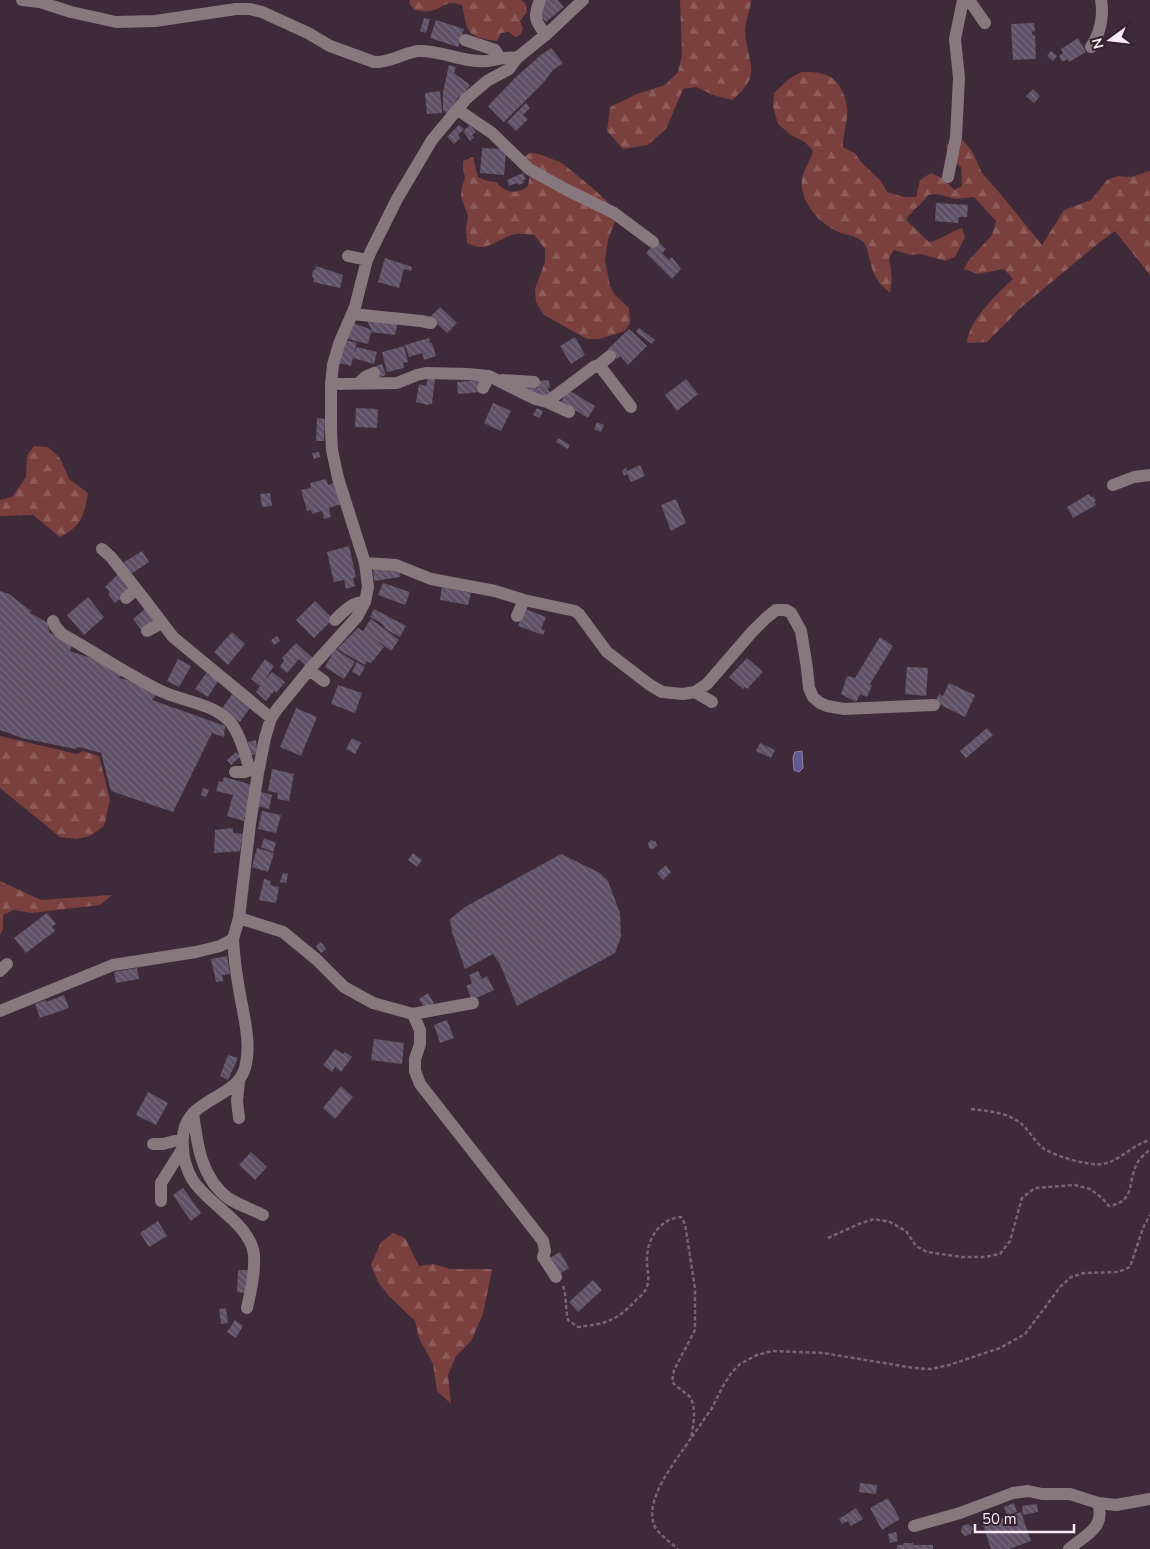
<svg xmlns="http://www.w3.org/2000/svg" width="1150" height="1549" viewBox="0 0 1150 1549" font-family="'Nunito Sans',sans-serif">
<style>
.forest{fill:url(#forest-firs)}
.water{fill:#625990;stroke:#8f84ae}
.building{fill:url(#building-back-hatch)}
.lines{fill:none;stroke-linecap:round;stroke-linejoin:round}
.path{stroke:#776573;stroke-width:2.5;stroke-dasharray:4 2.5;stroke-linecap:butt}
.minor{stroke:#86787c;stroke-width:12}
</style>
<defs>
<pattern id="forest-firs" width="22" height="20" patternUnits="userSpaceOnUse" patternTransform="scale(1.25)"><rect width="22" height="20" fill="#7a403e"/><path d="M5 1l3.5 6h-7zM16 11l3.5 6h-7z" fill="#8e5c5a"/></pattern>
<pattern id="building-back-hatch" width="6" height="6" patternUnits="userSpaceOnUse" patternTransform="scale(1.25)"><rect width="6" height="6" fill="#5f5167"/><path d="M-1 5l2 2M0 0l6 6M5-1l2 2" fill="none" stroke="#776a7d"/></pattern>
</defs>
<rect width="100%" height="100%" fill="#3e2a39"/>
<path class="forest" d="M410 0H520C526 1 526 6 527 12L520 21 523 29 520 35 515 37 509 32 501 33 497 41C466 37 468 33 462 5 445 0 445 7 431 11 426 12 419 11 414 10L409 3Z
M680 0H751C751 10 745 21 745 31 747 64 764 74 732 100L713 95 696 87 683 89 666 129 648 145 623 149 607 131 610 107 637 94 665 85 678 72 682 55Z
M802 72C812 72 823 72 832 78 842 84 849 105 847 116 846 127 843 136 843 147L855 153 860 161 881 181 887 192 904 197H916L920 180 931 173 944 179 954 190 962 186 961 167 948 156 946 145 960 137 972 151 982 173 998 191 1042 245 1064 210 1091 200 1107 180 1118 176 1131 177 1150 171V275L1115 231 1100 242 1018 310 1010 319 987 342 967 343C968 321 998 293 1013 279L1004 269 977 274 964 269 969 260 992 235 996 221 974 197 956 199 937 194 928 195C920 207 913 208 906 220L929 242C944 239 948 232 962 228L965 237 955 257 945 261 921 254 911 255 894 250 889 258 892 278 890 293C886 289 880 285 877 279 869 268 870 247 862 241 855 235 844 235 836 231 815 220 795 196 804 172 807 165 811 158 813 151L805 142 791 135 778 124 773 106 774 93 790 78Z
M530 153 539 154 562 163 590 186 607 201 615 221 608 240 605 260 610 286 615 295 629 308 630 323 625 331 599 339H587L544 315 536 302 535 289 545 262V249L534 235C529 235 523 233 517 234 499 236 488 255 467 243L466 228 468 216 461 196 462 187 465 178 463 168V161L473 157 478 177 487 181 496 182C506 193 516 195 528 186L530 175 524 157Z
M34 446 48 447 60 458 69 479 88 493C84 515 82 526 60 537L33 515 0 516V500L12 497 26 477 27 456Z
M0 736 77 754 83 751 99 756 110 800 104 826 90 836 76 839 60 837 0 788Z
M0 881 41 900 112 895 100 905 32 913 14 910 3 915V929L0 935Z
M393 1233 405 1238 419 1266 434 1264 449 1269H492L483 1314 471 1341 456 1356 448 1375 451 1404 437 1391 433 1364 419 1338 415 1321 389 1296 378 1282 371 1265 381 1242Z"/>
<path class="water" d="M802 751 803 768 799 772 794 770 793 758 795 752Z"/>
<path class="building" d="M541 0H558L564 7 546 22 539 14Z
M424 18 430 19 426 33 420 31Z
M436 20 464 29 458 47 430 38Z
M1034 23 1035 31 1032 32 1033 36 1035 35 1036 59 1013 60 1011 24Z
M1078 38 1086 52 1069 62 1067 59 1062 62 1059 56 1063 53 1061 49Z
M551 48 563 63 553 70 543 83 504 122 488 106 517 76 541 55Z
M1051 51 1057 56 1053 61 1047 56Z
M449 65 456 67 454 73 470 85 461 98 458 97 448 115 443 110V92Z
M1033 89 1040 96 1034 103 1026 96Z
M440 91 442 113 427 114 425 93Z
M526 103 530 108 523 115 528 119 516 131 507 122Z
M459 125 464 129 458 135 460 138 454 144 447 137Z
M470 125 476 132 472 135 474 138 470 141 463 131Z
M482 148 504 149 503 153H506L504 175 480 173Z
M523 173 526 179 523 180 524 183 518 185 517 183 509 186 507 180Z
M936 203 968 205 967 217H959L958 223 935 221Z
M657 241 666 249 662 253 669 260 672 257 681 269 672 279 646 253Z
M385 258 412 267 411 271 404 269 399 288 378 282Z
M316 266 343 275 340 288 313 282 314 278 312 277 313 270H315Z
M440 307 457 323 447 333 430 317Z
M368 317 398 321 395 335 371 332 368 344 348 339 353 323 372 330 368 323Z
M639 328 655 340 652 344 636 332Z
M629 329 647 346 628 365 620 356 617 359 607 350Z
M575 337 585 355 571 364 560 346Z
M429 338 430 343H432L436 356 424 360 422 353 409 357 405 345Z
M345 340 357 343 354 353 357 347 377 352 374 364 353 358 351 366 339 363Z
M404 346 408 362 403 363 404 368 387 372 382 352Z
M382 364 386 375 377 378 373 367Z
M428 377 435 378 432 404H429L428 405 416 402 419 384 426 386Z
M686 379 698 394 677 411 665 395Z
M481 380 482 392 458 394 457 382Z
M549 380 550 388H547L552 395 543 398 525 388H538V381Z
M568 390 595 406 588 418 561 402Z
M493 403 511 411 501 431 484 423Z
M356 408 378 409 377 428 355 427Z
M537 408 543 411 540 418 533 415Z
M317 418 325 419 324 441H316Z
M597 422 604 425 601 432 594 429Z
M558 438 570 445 568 449 556 442Z
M319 452 320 457 314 459 312 453Z
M640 465 645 476 631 482 627 474 624 476 622 470 626 468 627 471Z
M326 479 328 485 336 482 342 504 329 508 331 517 324 519 322 511 312 514 311 510 307 511 301 490 311 488 310 483Z
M270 493 272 506 262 507 260 494Z
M1089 494 1091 497 1093 496 1096 500 1094 502 1096 505 1073 518 1067 507Z
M676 499 686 523 671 531 661 505Z
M349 546 356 577 353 578 355 586 346 589 344 580 334 582 327 552Z
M142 551 149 562 131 574 123 563Z
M373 569 399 571 400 577 374 581Z
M117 575 131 590 115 603 108 594 110 592 105 587Z
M383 583 410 592 405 605 378 595Z
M442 587 471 593 468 605 440 600Z
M0 591 9 594 31 611 30 613 48 623 49 632 72 644 70 651 100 661 121 675 119 678 135 682 156 695 152 700 225 726 224 737 212 733 173 812 111 791 101 753 79 747 75 749 22 738 0 730Z
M88 597 104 617 84 635 67 615Z
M315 601 333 619 314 638 296 620Z
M145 609 155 623 143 632 133 619Z
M374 609 406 626 400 637 384 628 385 627 381 623 370 617Z
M525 609 546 617 541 629 545 630 543 635 518 626Z
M371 619 399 640 391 651 374 638 384 647 371 663 367 661 365 665 337 649 358 628 363 631Z
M232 632 245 644 228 665 214 652Z
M277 636 280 641 274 645 271 640Z
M880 637 893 646 870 684 872 686 867 697 860 694 856 702 841 694 847 676 855 678Z
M296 643 315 660 307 667 299 659 287 673 280 667 284 660 282 658Z
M335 649 355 662 344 679 325 667Z
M747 658 763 672 747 689 745 687 743 689 729 677Z
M178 659 191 666 179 687 167 681Z
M265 659 274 666 264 681 272 672 285 682 276 693 274 691 266 701 256 692 260 686 251 679Z
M357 662 365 667 360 676 352 672Z
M907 667 928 668 926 696 905 694Z
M206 673 218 681 208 697 195 689Z
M949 683 975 695 965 717 935 702 939 694 943 696Z
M338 685 362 693 355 713 331 704Z
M233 693 252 705 240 722 221 710Z
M296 708 317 717 301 756 280 747Z
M987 728 993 735 966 758 960 751Z
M352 738 361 743 355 754 346 749Z
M256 740 258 754 251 755 248 742Z
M760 743 775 750 771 758 756 751Z
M236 752 240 757 231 765 227 760Z
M272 769 294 774 289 801 277 799 278 793 268 791Z
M224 777 253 785 244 821 227 816 233 795 216 791 219 781 222 782Z
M203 788 209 790 206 797 201 795Z
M261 792 272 795 269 809 257 806Z
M262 811 281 815 276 833 258 829Z
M233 828V833L243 834 240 851 214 853 215 830Z
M264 838 276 843 273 852 261 847Z
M651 840 656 842 657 846 653 849 649 848 648 843Z
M257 848 274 853 268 872 252 867Z
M413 853 422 860 417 867 408 860Z
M561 854 600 873 608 881 620 913 621 937 615 953 517 1006 500 964 493 954 465 969 452 932 450 919 465 907Z
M666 865 671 872 663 880 657 873Z
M283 873 288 874 286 883 280 882Z
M264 879 271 881 270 885 279 887 276 903 259 900Z
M47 913 56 924 52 927 55 931 26 953 14 938Z
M321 942 326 949 321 953 316 946Z
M227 956 230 974 222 975 223 981 216 982 211 959Z
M137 968 139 979 116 983 114 972Z
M478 971 482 979 487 976 494 990 472 1000 466 986 472 983 469 975Z
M428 993 434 1003 425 1009 419 999Z
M64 995 69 1008 40 1018 35 1004 46 1000V1002Z
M447 1020 454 1038 440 1043 434 1025Z
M374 1039 404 1043 402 1064 371 1060Z
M335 1049 343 1054 345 1052 352 1057 341 1072 335 1067 332 1072 323 1065Z
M228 1055 238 1058 228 1080 220 1076Z
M341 1086 353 1097 335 1119 323 1108Z
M148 1092 168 1103 156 1125 136 1115Z
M251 1152 267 1167 255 1180 239 1165Z
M183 1188 201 1213 191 1221 173 1195Z
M158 1221 167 1236 149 1247 140 1233Z
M560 1252 569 1268 558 1275 548 1259Z
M238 1270H249L248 1293 237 1292Z
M593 1280 602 1290 578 1312 569 1302Z
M226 1308 228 1323 221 1324 219 1309Z
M235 1320 243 1326 236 1338 227 1332Z
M860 1483 877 1485 876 1494 859 1492Z
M888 1498 900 1519 882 1530 870 1508Z
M1014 1503 1017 1512 1007 1515 1004 1507Z
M1037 1504 1038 1512 1023 1515 1022 1506Z
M856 1508 863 1519 851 1526 848 1521 842 1524 839 1519Z
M1021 1512 1031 1541 1009 1549H991L983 1525Z
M968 1524 973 1528 971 1534 965 1536 961 1532 962 1526Z
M896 1532 898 1541 890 1543 888 1534Z
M903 1543H913V1545H933V1549H897V1545H903Z"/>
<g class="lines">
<path class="path" d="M971 1109C987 1111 1003 1112 1016 1120 1027 1126 1033 1140 1043 1148 1054 1156 1088 1166 1102 1164 1119 1162 1133 1144 1150 1140
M828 1238 859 1224 874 1219 890 1222 906 1231 916 1246 927 1252 962 1257H984L1000 1254 1010 1241 1022 1198 1035 1188 1075 1185 1090 1189 1102 1198 1109 1206C1136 1201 1127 1183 1137 1164 1139 1158 1146 1154 1150 1149
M563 1286C567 1297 565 1308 568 1320L578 1327C605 1324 617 1321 636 1300 640 1297 644 1293 646 1289 651 1278 646 1268 647 1258 648 1237 660 1219 681 1217L685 1224 695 1288V1330L674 1370 672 1382C677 1387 683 1391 688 1395 698 1405 693 1426 691 1438 677 1460 642 1500 655 1527 660 1535 671 1543 678 1549
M692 1437 712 1408 723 1386 732 1372 740 1364 757 1355 772 1351 823 1353 914 1368 931 1369 949 1365 1000 1348 1025 1334 1061 1286 1071 1277 1084 1273 1118 1272 1130 1267 1143 1228 1150 1215"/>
<path class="minor" d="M22 0 40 2 71 12 116 22 155 21 236 9H250L262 12 308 33 330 46 374 62C390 63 403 53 418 51 441 50 464 63 487 61 498 60 506 56 517 58L549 32 583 0
M540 0C533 17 535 21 546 35
M969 0 985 23
M465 40 495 50 500 58
M1091 47C1100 34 1104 16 1101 0
M458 110 492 133 529 169 565 189 614 213 653 242
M948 177 956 137 959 78 955 39 963 0
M348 256 367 260
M352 314 421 321 431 323
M599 365 610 356
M502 380 534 382
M331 384 397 383 417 375 426 373 468 374 489 376 535 399 547 402 595 366 599 365 631 407
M358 384 365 377 374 373
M483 388 489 376
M547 402 569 412
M1113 485 1134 477 1150 475
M102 549 111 557 141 595 173 637 271 718
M365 563 396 565 431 579 495 591 524 600 575 611 579 614 607 652 650 685 662 692 683 694 695 692 707 684 752 632 766 618 776 610H786L791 613 801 631 807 668 809 688 813 697 820 703 827 706 844 709 934 705
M126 598 136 589
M517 616 524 600
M335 620C344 611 352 602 365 602
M53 621 55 626 62 634C96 653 128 675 163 692 183 701 209 703 226 718 240 730 244 753 250 770L258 773
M147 631 162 623
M309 670 324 681
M695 692 712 702
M235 772H245L250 770
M239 918 283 932 316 959 344 987 373 1003 413 1014 473 1003
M233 939C234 956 236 972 239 989 243 1014 252 1043 245 1068 235 1103 178 1096 183 1147 183 1157 187 1170 192 1179 207 1204 251 1224 254 1255 255 1273 251 1290 247 1308
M0 971 7 964
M0 1011 113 965 196 952 220 946 233 939 239 918 250 824 258 773 265 738 271 718 278 708 309 670 357 617 365 602 368 587 365 563 338 478 332 450 331 429V384L333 365 339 344 355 307 367 260 372 249 397 199 432 140 466 99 487 81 509 69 517 58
M413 1014 420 1030V1044L415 1059V1071L420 1084 543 1241 545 1251 543 1257 556 1277
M239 1081 237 1101 239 1118
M193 1113C197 1143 201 1178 228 1198 238 1205 252 1209 263 1215
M153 1144H163L182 1139
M161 1201V1183L183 1148
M914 1526 960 1513 1013 1493 1028 1491 1042 1494H1070L1098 1503 1116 1505 1150 1499
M1069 1549C1085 1535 1106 1528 1098 1503"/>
</g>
<g transform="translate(1110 40) rotate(255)" stroke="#34202e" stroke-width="4" paint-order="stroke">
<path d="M0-4L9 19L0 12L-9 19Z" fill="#f8eaf4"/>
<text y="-8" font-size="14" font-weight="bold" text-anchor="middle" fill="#f8eaf4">N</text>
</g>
<path d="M975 1524v8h99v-8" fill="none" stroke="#f8eaf4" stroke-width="2.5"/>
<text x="982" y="1524" font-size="15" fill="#f8eaf4" stroke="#34202e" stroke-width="4" paint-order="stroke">50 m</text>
</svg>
